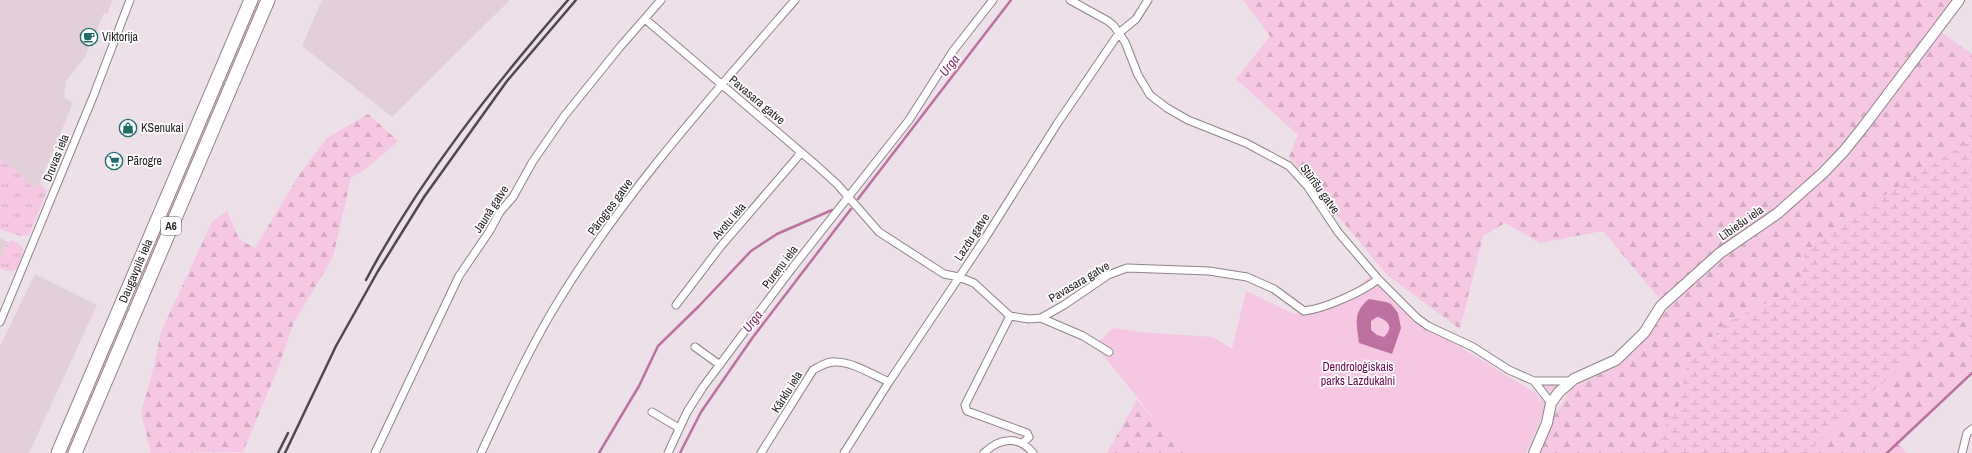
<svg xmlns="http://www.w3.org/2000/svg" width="1972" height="453" viewBox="0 0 1972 453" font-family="'Archivo Narrow',sans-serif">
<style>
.built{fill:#e3cfda}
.grass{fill:url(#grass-tufts)}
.forest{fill:url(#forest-firs)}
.wetland{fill:url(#wetland-marsh)}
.green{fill:#f6c7e3}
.water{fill:#bc71a1;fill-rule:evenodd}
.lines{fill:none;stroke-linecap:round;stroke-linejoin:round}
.stream{stroke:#bc71a1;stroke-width:2.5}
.street-casing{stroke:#8f838a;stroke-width:9}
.secondary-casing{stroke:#8f838a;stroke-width:12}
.highway-casing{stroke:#8f838a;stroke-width:15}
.street{stroke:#fff;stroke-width:7}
.secondary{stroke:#fff;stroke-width:10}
.highway{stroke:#fff;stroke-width:13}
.rail{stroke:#4f484c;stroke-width:2.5}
.labels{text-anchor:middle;stroke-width:3.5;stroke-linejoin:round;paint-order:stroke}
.shield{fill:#fff;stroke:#646163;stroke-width:1}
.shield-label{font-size:11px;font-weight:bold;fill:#221d20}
.poi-label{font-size:12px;fill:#221d20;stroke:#fff;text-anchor:start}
.street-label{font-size:12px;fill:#221d20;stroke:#fff}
.park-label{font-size:12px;fill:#66064e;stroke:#fff}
.water-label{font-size:13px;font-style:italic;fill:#862c6b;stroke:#fff}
</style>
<defs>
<pattern id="grass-tufts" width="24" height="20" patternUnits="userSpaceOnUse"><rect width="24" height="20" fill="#f6c7e3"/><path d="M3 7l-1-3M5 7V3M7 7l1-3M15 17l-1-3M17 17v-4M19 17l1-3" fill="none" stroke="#d3aac2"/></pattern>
<pattern id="forest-firs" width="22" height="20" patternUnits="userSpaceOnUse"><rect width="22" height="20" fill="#f6c7e3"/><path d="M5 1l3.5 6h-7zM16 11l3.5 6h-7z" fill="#d3aac2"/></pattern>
<pattern id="wetland-marsh" width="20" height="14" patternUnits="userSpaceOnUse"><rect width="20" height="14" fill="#f6c7e3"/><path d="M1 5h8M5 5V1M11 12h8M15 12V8" fill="none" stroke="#d3aac2"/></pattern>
</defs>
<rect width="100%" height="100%" fill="#ede0e8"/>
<path class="built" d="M0 0H113L107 14 104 13 85 57 66 81 64 97 73 103 37 190 22 179 23 176 0 160Z
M322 0H510L392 117 302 46Z
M0 238 8 242 0 260Z
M35 274 97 305 29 453H0V346Z"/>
<path class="grass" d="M257 0H262L69 453H62Z
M0 160 23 176 22 179 37 190 40 184 47 191 29 235 20 236 0 229Z
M10 240 19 244 24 250 17 269 11 272 0 268V259Z
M1559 383 1552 394 1541 385Z"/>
<path class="forest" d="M1243 0H1952L1932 26 1972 54V370L1897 443 1907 453H1537L1551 421 1572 388 1618 365 1668 309 1603 231 1540 243 1505 223 1483 236 1460 329 1386 274 1289 157 1298 135 1236 79 1270 36Z
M368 114 398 141 367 168 351 178 333 257 294 322 279 366 243 452 151 453 141 412 151 378 161 332 212 222 227 211 239 239 255 248 301 172 327 138Z
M1137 400 1157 422 1193 453H1107Z"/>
<path class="wetland" d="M1972 139V309L1867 396 1807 453H1654L1661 432 1679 405 1687 364 1725 324 1801 285 1805 252 1876 201Z"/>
<path class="green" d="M1371 276 1421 323 1534 392 1547 405 1526 453H1193L1157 422 1095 345 1113 328 1139 332 1213 337 1232 349 1246 291 1294 314 1353 290Z"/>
<path class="water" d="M1369 299 1386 302 1391 304 1398 313 1401 328 1392 354 1359 343C1357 323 1352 313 1369 299ZM1377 317C1389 320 1394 328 1384 337L1377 335 1371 330V321Z"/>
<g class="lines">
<path class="stream" d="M858 199 1011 0
M599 453 639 386 658 346 699 306 751 251 777 234 832 210
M680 453 701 412 753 337 851 209
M1887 453 1972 373"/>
<defs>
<path id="street" d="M1070 0 1108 21 1114 26 1125 42 1138 75 1150 95 1167 108 1188 120 1246 143 1289 166 1308 187 1338 232 1378 279 1417 318 1428 326 1473 347 1509 370 1534 381 1551 403
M645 19 816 165 837 184 879 232 944 274 959 277 974 283 1010 316 1029 319 1041 318 1064 305 1108 275 1127 268 1209 271 1247 277 1274 289 1304 311C1323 309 1363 292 1378 279
M676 305 721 246 801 153
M1010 316 965 405 967 411 1027 433 1029 437 1023 443
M1041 318 1083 336 1109 352
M0 322 93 97 130 0
M695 347 720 365
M1534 381H1570
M652 412 679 428
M375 453 459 276 489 232 500 212 513 197 533 161 565 115 620 47 661 0
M481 453C503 406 524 360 550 315 618 200 708 100 795 0
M668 453 687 412 703 387 793 267 909 120 953 51 993 0
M761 453 813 370C820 366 828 361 836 362 853 362 873 375 889 382
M844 453 889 382 984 240 1057 124 1119 33 1136 19 1148 0
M984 453C999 438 1019 435 1033 453
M1962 453 1967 433 1972 429"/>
<path id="secondary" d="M1534 453 1547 423 1551 403 1559 392 1574 379 1616 360 1644 333 1661 306 1720 253 1778 213 1823 173 1844 151 1864 126 1959 0"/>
<g id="highway">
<path id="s1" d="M58 453 251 0"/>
<path d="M75 453 268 0"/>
</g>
</defs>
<use href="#street" class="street-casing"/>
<use href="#secondary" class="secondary-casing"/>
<use href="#highway" class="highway-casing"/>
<use href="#street" class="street"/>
<use href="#secondary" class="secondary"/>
<use href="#highway" class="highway"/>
<path class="rail" d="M366 280C420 178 493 87 568 0
M278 453 288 433
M285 453 336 346 378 271 424 197 507 81 576 0"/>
</g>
<defs>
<symbol id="cafe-ring" viewBox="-11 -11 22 22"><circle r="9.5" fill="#fff" stroke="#216c6a" stroke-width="1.5"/><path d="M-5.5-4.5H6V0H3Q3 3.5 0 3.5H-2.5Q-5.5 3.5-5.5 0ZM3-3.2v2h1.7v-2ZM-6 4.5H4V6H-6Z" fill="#216c6a"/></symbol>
<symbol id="shop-ring" viewBox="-11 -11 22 22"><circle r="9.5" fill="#fff" stroke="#216c6a" stroke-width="1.5"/><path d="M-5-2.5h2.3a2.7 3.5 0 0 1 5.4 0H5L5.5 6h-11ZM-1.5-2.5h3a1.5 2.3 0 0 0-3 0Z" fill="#216c6a"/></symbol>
<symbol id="supermarket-ring" viewBox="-11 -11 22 22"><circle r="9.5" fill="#fff" stroke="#216c6a" stroke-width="1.5"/><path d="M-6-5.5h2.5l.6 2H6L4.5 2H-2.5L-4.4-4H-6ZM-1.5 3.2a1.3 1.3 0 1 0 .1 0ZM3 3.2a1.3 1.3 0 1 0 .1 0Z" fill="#216c6a"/></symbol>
</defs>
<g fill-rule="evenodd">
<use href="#cafe-ring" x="79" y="27" width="20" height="20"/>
<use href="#shop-ring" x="118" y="118" width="20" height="20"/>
<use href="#supermarket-ring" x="104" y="151" width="20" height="20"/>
</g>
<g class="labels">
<rect class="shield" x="161" y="217" width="20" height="18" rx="3"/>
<g class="shield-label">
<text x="171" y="230">A6</text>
</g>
<g class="poi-label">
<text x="102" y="41">Viktorija</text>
<text x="141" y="132">KSenukai</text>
<text x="127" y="165">Pārogre</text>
</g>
<g class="street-label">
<text transform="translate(757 100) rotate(40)" y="4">Pavasara gatve</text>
<text transform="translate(56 158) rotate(-68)" y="4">Druvas iela</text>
<text transform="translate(1320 189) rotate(54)" y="4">Stūrīšu gatve</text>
<text transform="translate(610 207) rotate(-54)" y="4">Pārogres gatve</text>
<text transform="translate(491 209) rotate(-57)" y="4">Jaunā gatve</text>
<text transform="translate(729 221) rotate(-49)" y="4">Avotu iela</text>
<text transform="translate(1741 223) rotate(-35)" y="4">Lībiešu iela</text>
<text transform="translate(972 237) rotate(-57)" y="4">Lazdu gatve</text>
<text transform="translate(780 267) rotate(-53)" y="4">Pureņu iela</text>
<text dy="4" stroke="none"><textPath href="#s1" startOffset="198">Daugavpils iela</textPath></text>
<text transform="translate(1079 282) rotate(-31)" y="4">Pavasara gatve</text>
<text transform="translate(787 392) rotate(-58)" y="4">Kārklu iela</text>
</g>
<g class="park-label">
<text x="1358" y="371">Dendroloģiskais<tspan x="1358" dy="14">parks Lazdukalni</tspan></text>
</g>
<g class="water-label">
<text transform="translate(949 65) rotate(-52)" y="5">Urga</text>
<text transform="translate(752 321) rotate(-53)" y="5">Urga</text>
</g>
</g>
</svg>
